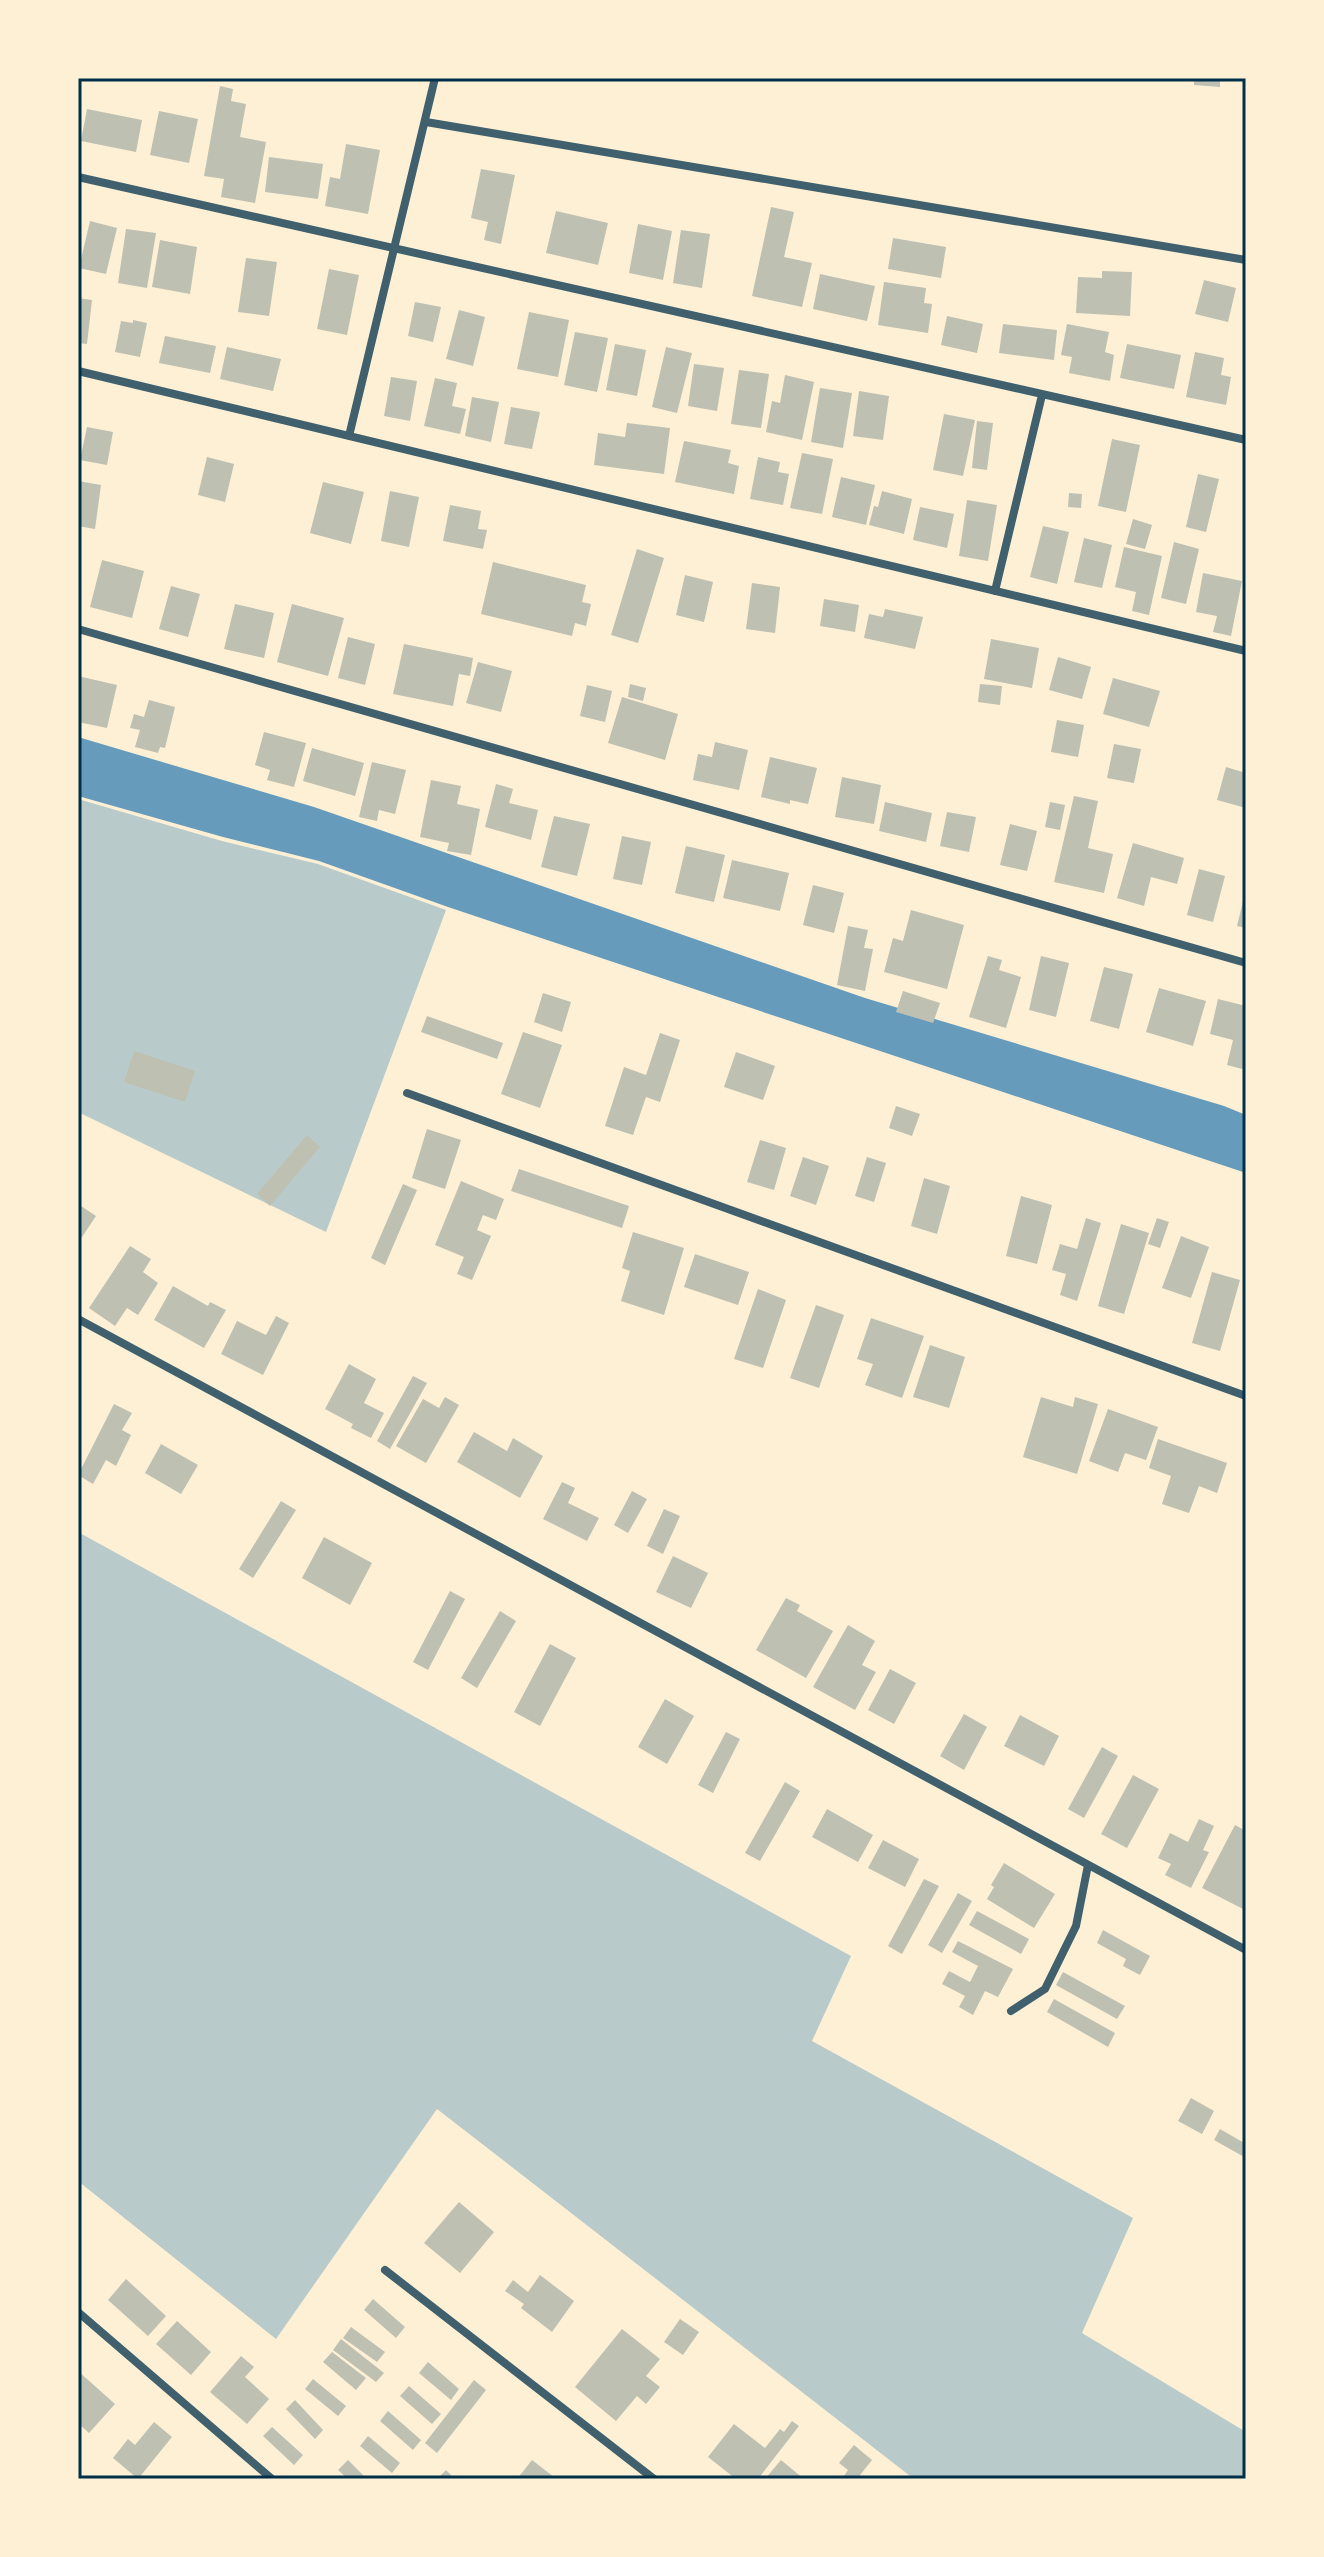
<svg xmlns="http://www.w3.org/2000/svg" width="1324" height="2557" viewBox="0 0 1324 2557" font-family="'Roboto Condensed',sans-serif">
<style>
.green{fill:#b9caca}
.water{fill:#669bbc}
.building{fill:#bec0b2}
.lines{fill:none;stroke-linecap:round;stroke-linejoin:round}
.minor{stroke:#3f606c;stroke-width:8}
.neatline{fill:none;stroke:#003049;stroke-width:3}
</style>
<rect width="100%" height="100%" fill="#fdf0d5"/>
<path class="green" d="M78 799 222 841 318 864 446 910 326 1232 78 1112Z
M78 1532 851 1956 812 2041 1133 2218 1082 2333 1246 2432V2479H914L437 2109 276 2339 78 2181Z"/>
<path class="water" d="M78 737 314 807 865 998 1224 1106 1246 1115V1173L448 907 319 861 223 837 78 796Z"/>
<path class="building" d="M1194 78H1220V87L1194 85Z
M220 86 233 89 231 101 246 104 240 137 266 142 255 203 221 197 224 179 204 176Z
M87 109 142 120 136 152 81 141Z
M159 111 198 119 189 163 150 155Z
M346 144 380 150 368 214 325 206 330 177 340 179Z
M269 157 323 164 318 199 265 192Z
M481 169 515 175 501 244 484 240 488 222 471 218Z
M771 207 794 212 784 257 812 263 802 307 752 296Z
M556 211 608 223 598 265 546 253Z
M90 221 117 228 106 274 79 268Z
M638 224 672 231 663 280 629 273Z
M126 229 156 233 147 288 118 283Z
M681 230 710 234 702 288 673 283Z
M893 238 946 247 941 278 888 269Z
M160 240 197 247 190 294 152 287Z
M246 258 277 262 269 316 238 312Z
M329 269 359 275 347 335 317 329Z
M1102 271 1132 272 1130 316 1076 313 1078 277 1102 278Z
M820 274 875 286 867 321 813 309Z
M1204 280 1236 288 1228 322 1195 314Z
M884 282 926 288 924 303 932 304 928 333 878 325Z
M78 298 92 300 87 344 78 343Z
M415 302 441 307 433 342 408 336Z
M459 310 485 317 473 366 446 359Z
M529 312 569 320 558 377 517 369Z
M947 316 983 324 977 353 941 345Z
M133 320 147 323 140 357 115 352 121 321 133 323Z
M1003 324 1057 330 1054 360 999 353Z
M1067 324 1109 332 1105 352 1114 355 1110 381 1069 373 1072 357 1061 355Z
M575 332 608 338 597 392 564 385Z
M165 336 216 346 210 373 159 363Z
M615 344 646 350 637 396 606 390Z
M1127 344 1181 355 1174 389 1120 378Z
M227 347 281 359 273 391 220 379Z
M666 347 692 353 677 413 652 407Z
M1195 352 1224 358 1221 375 1231 377 1226 405 1186 397Z
M694 364 724 368 717 411 688 406Z
M739 370 769 374 761 428 731 424Z
M785 375 814 382 802 440 766 432 772 401 780 403Z
M391 377 417 381 410 421 384 416Z
M435 378 457 383 452 406 466 409 460 434 424 426Z
M820 388 852 393 843 448 811 442Z
M859 391 889 396 883 440 853 436Z
M472 397 499 402 491 442 465 436Z
M511 407 540 412 532 449 504 444Z
M944 414 975 420 963 476 933 470Z
M977 421 993 423 987 470 972 468Z
M627 423 670 428 664 474 594 465 598 433 625 437Z
M87 427 113 432 107 465 80 460Z
M1112 439 1140 445 1126 512 1098 506Z
M684 441 731 450 728 463 739 466 734 494 675 482Z
M802 453 833 459 822 514 790 508Z
M207 457 234 464 225 502 198 495Z
M758 457 780 462 778 472 789 474 783 505 750 499Z
M1198 474 1219 479 1206 532 1186 527Z
M841 477 875 485 866 525 832 517Z
M78 481 101 485 95 529 78 526Z
M323 482 364 492 351 544 310 533Z
M390 491 419 497 409 547 381 541Z
M882 491 912 499 904 534 869 525 874 506 878 507Z
M1069 493 1082 494 1081 508 1068 507Z
M967 500 997 505 988 561 959 556Z
M450 505 481 511 478 529 487 530 483 549 443 541Z
M920 507 954 514 947 548 913 540Z
M1133 519 1152 525 1145 549 1126 544Z
M1043 526 1069 532 1057 584 1030 577Z
M1084 538 1112 545 1102 588 1074 582Z
M1174 542 1199 549 1186 604 1161 598Z
M1124 547 1162 556 1149 615 1132 611 1136 592 1115 587Z
M637 549 664 558 638 643 611 635Z
M102 560 144 571 132 618 90 607Z
M493 562 586 585 582 602 591 604 586 626 575 623 572 636 481 614Z
M1203 573 1242 581 1231 636 1213 632 1217 616 1196 612Z
M685 575 713 582 704 622 676 615Z
M752 583 780 587 775 633 746 629Z
M171 586 200 594 188 637 159 629Z
M824 599 859 605 855 632 820 626Z
M235 604 274 613 264 658 224 649Z
M292 604 344 618 328 676 277 662Z
M885 609 923 617 915 649 864 638 869 614 883 617Z
M348 637 375 644 365 685 338 678Z
M991 639 1039 648 1032 688 984 679Z
M404 644 473 658 470 676 459 674 453 706 393 694Z
M1058 657 1091 667 1082 699 1049 690Z
M478 662 512 671 501 712 466 703Z
M78 676 117 685 107 728 78 722Z
M1113 678 1160 691 1149 727 1103 714Z
M630 684 646 688 643 701 628 697Z
M980 684 1002 686 1000 705 978 702Z
M587 685 612 691 605 722 580 716Z
M622 697 678 714 665 760 608 743Z
M149 700 175 707 165 748 160 747 158 753 135 747 140 730 130 728 134 714 144 717Z
M1057 720 1084 725 1078 757 1051 752Z
M264 732 306 743 294 787 267 780 270 770 255 765Z
M715 742 748 750 739 790 693 780 698 754 712 757Z
M1114 744 1141 749 1134 783 1107 778Z
M312 748 364 763 355 796 303 781Z
M770 757 817 768 808 804 790 800V804L761 797Z
M372 762 406 770 395 814 379 810 377 821 359 817Z
M1226 767 1246 773V808L1217 800Z
M842 777 881 785 874 824 835 817Z
M431 780 461 786 457 804 480 809 471 855 447 851 449 843 420 837Z
M496 784 513 789 509 803 538 810 531 840 485 827Z
M1074 796 1098 801 1088 848 1113 854 1104 893 1054 882Z
M885 802 932 813 926 842 879 831Z
M1050 802 1065 805 1060 830 1045 827Z
M947 812 976 817 969 852 940 846Z
M554 816 590 824 577 876 541 867Z
M1010 824 1037 831 1027 871 1000 865Z
M622 836 651 842 642 885 613 879Z
M1133 843 1184 858 1177 884 1151 877 1144 906 1117 898Z
M686 846 725 855 714 902 675 893Z
M732 860 789 873 780 911 723 898Z
M1199 869 1225 876 1213 922 1187 915Z
M813 885 844 893 834 933 803 925Z
M1245 893H1246V928L1237 926Z
M911 910 964 925 947 989 884 972 893 938 903 941Z
M848 926 868 930 864 948 873 949 865 991 837 985Z
M988 956 1002 960 999 970 1021 977 1006 1028 969 1017Z
M1041 956 1069 963 1056 1017 1029 1010Z
M1104 967 1133 974 1119 1029 1090 1021Z
M1159 988 1206 1001 1193 1046 1146 1032Z
M903 991 940 1003 933 1023 896 1012Z
M543 993 571 1002 562 1032 534 1022Z
M1218 999 1246 1006V1070L1227 1065 1233 1040 1210 1034Z
M427 1016 503 1043 497 1059 421 1032Z
M523 1032 562 1045 540 1108 501 1094Z
M660 1033 680 1040 660 1102 646 1097 633 1135 605 1126 624 1067 646 1075Z
M134 1051 195 1071 185 1102 124 1082Z
M736 1052 775 1066 763 1100 724 1087Z
M896 1106 920 1114 912 1136 889 1128Z
M427 1129 461 1140 445 1189 412 1178Z
M307 1135 320 1147 270 1206 257 1194Z
M760 1140 786 1148 774 1190 747 1182Z
M803 1157 829 1166 816 1205 790 1196Z
M867 1157 886 1163 874 1202 855 1196Z
M519 1169 629 1206 622 1228 511 1191Z
M924 1178 950 1186 937 1234 911 1226Z
M461 1181 504 1199 496 1220 483 1215 477 1230 491 1236 472 1280 457 1274 464 1257 435 1245Z
M403 1184 417 1190 385 1265 371 1258Z
M1021 1196 1052 1205 1037 1264 1006 1256Z
M78 1204 96 1216 80 1240 78 1239Z
M1086 1218 1101 1223 1077 1301 1060 1295 1066 1274 1052 1270 1060 1244 1077 1249Z
M1157 1218 1169 1222 1160 1248 1148 1244Z
M1121 1224 1149 1233 1124 1314 1098 1306Z
M633 1232 684 1248 664 1315 621 1301 630 1271 622 1268Z
M1181 1236 1209 1247 1191 1298 1162 1288Z
M130 1246 151 1259 143 1272 158 1283 138 1315 127 1308 115 1326 89 1308Z
M695 1254 749 1272 738 1305 684 1287Z
M1212 1272 1240 1280 1220 1351 1192 1343Z
M173 1286 208 1306 210 1302 226 1310 204 1348 154 1320Z
M758 1289 786 1300 763 1368 734 1359Z
M816 1305 844 1315 819 1388 790 1378Z
M276 1316 289 1323 263 1375 221 1354 237 1321 266 1335Z
M871 1318 924 1336 902 1398 865 1385 873 1364 857 1359Z
M930 1345 965 1357 949 1408 913 1397Z
M349 1364 376 1379 364 1403 384 1413 371 1438 351 1428 353 1424 325 1409Z
M413 1376 427 1383 390 1449 377 1441Z
M445 1397 459 1405 426 1463 396 1446 423 1399 439 1408Z
M1041 1397 1073 1407 1075 1397 1098 1404 1077 1474 1023 1457Z
M114 1404 132 1413 122 1430 131 1435 116 1466 106 1460 93 1484 78 1475Z
M1108 1409 1158 1427 1146 1460 1125 1453 1118 1472 1089 1461Z
M474 1432 507 1451 513 1438 543 1456 520 1498 457 1462Z
M1158 1439 1227 1463 1217 1493 1199 1486 1189 1513 1162 1504 1171 1476 1149 1468Z
M161 1444 198 1465 181 1494 145 1473Z
M562 1482 575 1488 568 1503 599 1518 587 1541 543 1519Z
M632 1491 647 1499 628 1533 614 1525Z
M281 1501 296 1510 253 1578 239 1569Z
M664 1509 680 1516 663 1554 647 1546Z
M324 1537 372 1563 350 1605 302 1578Z
M673 1556 708 1573 691 1608 656 1592Z
M450 1591 465 1599 428 1670 413 1662Z
M786 1598 800 1605 797 1611 833 1631 806 1678 756 1650Z
M500 1611 516 1621 477 1688 461 1678Z
M848 1625 875 1641 862 1665 876 1672 855 1710 813 1687Z
M550 1644 576 1658 540 1726 514 1712Z
M890 1669 916 1683 894 1724 868 1710Z
M665 1699 694 1716 667 1764 638 1747Z
M964 1714 987 1727 964 1770 940 1756Z
M1020 1715 1059 1736 1044 1766 1004 1746Z
M726 1732 740 1739 713 1793 698 1785Z
M1102 1747 1118 1756 1084 1818 1068 1809Z
M1133 1775 1159 1789 1127 1848 1101 1834Z
M785 1782 800 1791 760 1861 745 1853Z
M827 1809 873 1835 858 1862 812 1837Z
M1199 1819 1214 1826 1203 1850 1209 1852 1191 1888 1165 1875 1171 1864 1158 1858 1170 1833 1188 1842Z
M1235 1825 1246 1831V1903L1243 1909 1202 1888Z
M883 1840 919 1859 905 1887 868 1868Z
M1004 1863 1055 1894 1034 1928 987 1899 994 1887 991 1885Z
M924 1879 939 1886 902 1954 888 1946Z
M958 1893 972 1901 942 1953 928 1945Z
M977 1911 1029 1939 1021 1954 969 1925Z
M1103 1930 1150 1956 1140 1975 1123 1966 1126 1959 1097 1943Z
M958 1941 1013 1969 998 1997 985 1991 973 2015 959 2007 965 1996 942 1984 949 1971 970 1982 978 1966 952 1952Z
M1063 1972 1125 2006 1117 2019 1056 1985Z
M1054 1999 1115 2033 1108 2047 1047 2012Z
M1191 2098 1214 2111 1202 2134 1178 2121Z
M1220 2129 1246 2144V2158L1214 2140Z
M459 2202 494 2232 460 2273 424 2243Z
M540 2275 574 2301 552 2332 521 2308 524 2304 505 2291 513 2280 528 2292Z
M126 2279 166 2316 148 2336 108 2300Z
M373 2299 405 2327 396 2338 364 2310Z
M680 2319 699 2332 683 2355 664 2342Z
M177 2321 211 2352 191 2375 156 2344Z
M351 2327 385 2352 377 2362 343 2338Z
M622 2329 660 2359 646 2376 660 2387 646 2404 637 2396 616 2421 575 2387Z
M341 2339 384 2373 376 2382 333 2350Z
M332 2352 366 2378 356 2390 323 2362Z
M241 2356 254 2367 245 2377 269 2399 247 2424 210 2392Z
M428 2362 459 2389 451 2400 419 2373Z
M78 2371 115 2404 89 2433 78 2423Z
M313 2379 346 2406 338 2416 305 2389Z
M474 2380 486 2390 437 2453 425 2443Z
M409 2386 441 2414 432 2424 400 2396Z
M295 2400 323 2430 315 2439 286 2409Z
M388 2411 421 2440 413 2450 380 2421Z
M792 2421 799 2426 758 2479H736L708 2457 734 2424 765 2448 780 2429 784 2432Z
M154 2422 172 2437 138 2479 113 2458 128 2439 135 2445Z
M272 2427 303 2455 294 2465 263 2436Z
M368 2436 400 2463 392 2473 360 2446Z
M854 2445 872 2460 857 2479H848L844 2476 848 2470 839 2463Z
M348 2460 367 2479H348L338 2470Z
M532 2460 554 2477 552 2479H517Z
M781 2460 804 2479H765Z
M446 2470 455 2479H437Z"/>
<g class="lines">
<path class="minor" d="M426 122 1246 260
M78 177 1246 440
M78 371 1246 651
M349 436 435 78
M995 591 1042 395
M78 629 1246 963
M407 1093 1246 1396
M78 1319 1246 1950
M1011 2011 1045 1989 1076 1926 1088 1865
M385 2270 654 2479
M78 2312 272 2479"/>
</g>
<rect width="1324" height="2557" fill="none" stroke="#fdf0d5" stroke-width="160"/>
<rect x="80" y="80" width="1164" height="2397" class="neatline"/>
</svg>
